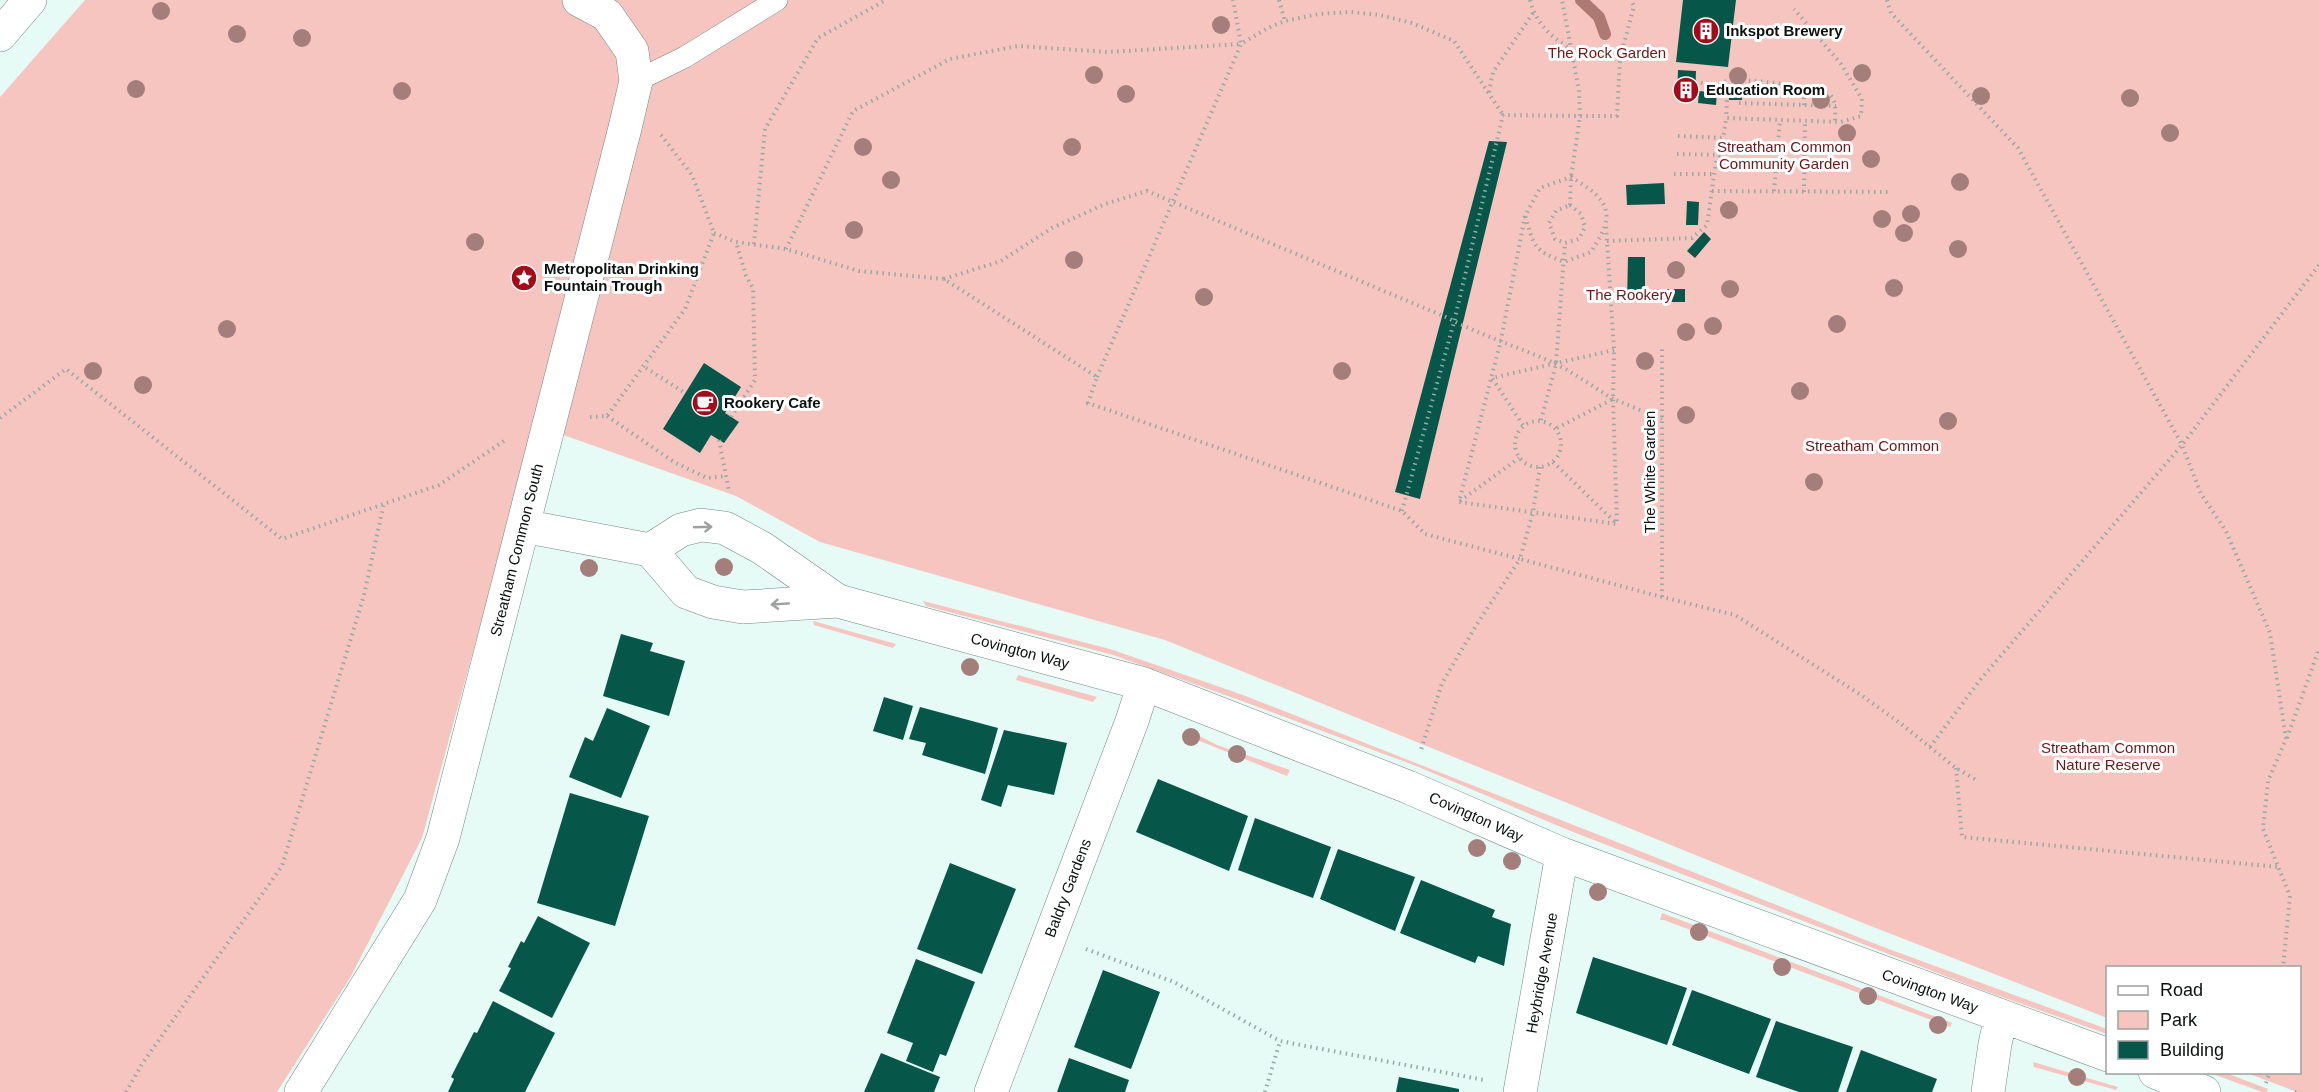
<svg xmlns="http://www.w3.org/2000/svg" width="2319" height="1092" viewBox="0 0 2319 1092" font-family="Arial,sans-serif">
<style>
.green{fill:#f6c5c0}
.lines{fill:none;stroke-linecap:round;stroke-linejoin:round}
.stream{stroke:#ac7973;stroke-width:12}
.building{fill:#06574a}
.lane-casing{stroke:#758883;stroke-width:22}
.street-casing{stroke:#758883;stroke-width:34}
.primary-casing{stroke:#758883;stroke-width:34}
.path{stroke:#98a8a4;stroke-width:4;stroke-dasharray:1.5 4.5;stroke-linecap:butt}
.lane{stroke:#fff;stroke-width:21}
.street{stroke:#fff;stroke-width:33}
.primary{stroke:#fff;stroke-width:33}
.tree{fill:#a47e7b}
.oneway{stroke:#9da09f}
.labels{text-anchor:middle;stroke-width:6;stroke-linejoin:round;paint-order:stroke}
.poi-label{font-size:15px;font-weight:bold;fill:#0a1210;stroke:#fff;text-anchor:start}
.park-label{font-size:15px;fill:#6e1718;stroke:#fff}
.street-label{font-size:15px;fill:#0a1210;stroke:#fff}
</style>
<rect width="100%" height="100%" fill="#e6fbf5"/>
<path class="green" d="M85 0H2319V1092H2297L2247 1073 2300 1072V968H2108L2107 1018 1868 925 1165 640 820 542 736 496 535 425 422 838 350 978 277 1092H0V97Z
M923 601 1110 649 1243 695 1886 948 2107 1029V1034L1974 987 1568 830 1416 766 1239 700 1113 655 926 606Z
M813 621 896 644 893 648 814 625Z
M1018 675 1097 697 1093 702 1016 680Z
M1186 729 1217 745 1290 770 1287 776 1182 734Z
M1662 913 1952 1023 1950 1027 1664 920H1660Z
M2033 1062 2118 1087 2116 1090 2034 1067Z
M2210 1073H2226L2268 1089 2267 1092H2262Z"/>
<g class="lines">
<path class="stream" d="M1581 0 1599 17 1605 34"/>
</g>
<path class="building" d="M1683 0H1736L1728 67 1676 62Z
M1678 70 1696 71 1695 99 1677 98Z
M1729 85H1742V100H1729Z
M1699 91 1717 93 1716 105 1698 103Z
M1489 141 1507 142 1420 499 1395 492Z
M1664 183 1665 204 1627 205 1626 185Z
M1687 201 1699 202 1698 225H1686Z
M1704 232 1711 239 1695 258 1687 251Z
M1628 257H1645V289H1685V302H1627Z
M704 363 741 387 725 413 739 422 724 443 711 435 700 453 663 429Z
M621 634 653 643 650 651 685 661 669 716 603 696Z
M884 697 913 706 903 740 873 731Z
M920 707 998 728 985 774 922 755 926 743 909 739Z
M607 708 650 726 621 798 569 777 585 737 593 741Z
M1004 730 1067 743 1054 795 1008 785 1001 807 981 800Z
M1158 779 1248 816 1229 871 1136 832Z
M570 793 649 816 615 926 537 903Z
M1255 818 1331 847 1313 898 1238 870Z
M1338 849 1415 877 1395 931 1320 899Z
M950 863 1016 889 982 974 917 949Z
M1421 880 1495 910 1492 917 1511 924 1504 966 1478 956 1475 963 1400 933Z
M538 916 590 943 552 1018 499 991 511 968 508 967 521 941 524 943Z
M1593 957 1687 988 1667 1045 1576 1013Z
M916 959 975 982 946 1056 940 1054 933 1072 906 1061 913 1043 887 1033Z
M1103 970 1160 992 1131 1069 1074 1047Z
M1692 990 1771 1019 1749 1074 1672 1045Z
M493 1001 555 1033 525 1092H448L454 1079 451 1077 474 1032 477 1033Z
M1776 1021 1853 1047 1838 1092H1799L1756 1077Z
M1861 1050 1937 1079 1932 1092H1846Z
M881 1053 940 1077 934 1092H864Z
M1069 1058 1129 1080 1125 1092H1057Z
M1399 1077 1459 1089V1092H1396Z"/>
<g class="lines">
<defs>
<path id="lane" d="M636 81 685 57 777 0"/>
<path id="street" d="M523 526 650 550 686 592 713 602 743 607 838 601
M650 550 681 530 701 525 725 528 762 548 838 601 1144 684 1408 787 1562 854 2108 1055
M2155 1072 2204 1092
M301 1092 420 900 443 838 625 128 636 81 632 51 607 15 579 0
M991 1092 1132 721 1144 684
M1520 1092 1562 854
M1988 1092 1995 1044 2001 1017"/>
<path id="primary" d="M0 35 30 0"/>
</defs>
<use href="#lane" class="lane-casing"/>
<use href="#street" class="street-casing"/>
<use href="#primary" class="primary-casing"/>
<path class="path" d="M1279 0 1285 21
M1530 0C1536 23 1550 36 1569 48
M1887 0 1891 13 2018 148 2182 445 2201 494 2226 531 2270 633 2286 739 2268 781 2263 829 2290 896 2283 968
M1695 82 1720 85 1727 100 1726 118
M1720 85C1723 83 1725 81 1728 81 1742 78 1820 86 1830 95 1837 102 1835 112 1835 122
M1489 92 1493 72 1533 13
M1739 103 1836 106
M1804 105V86
M1678 136 1724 138
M1677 154 1721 155
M1674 174H1714
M1571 177C1588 188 1613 201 1605 225 1603 234 1596 243 1591 252L1564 262C1532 249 1535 247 1525 216L1540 188Z
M1712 191 1892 192
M1774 191 1780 120
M1804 192 1805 120
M1570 205 1571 177 1580 116H1617L1620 59 1634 6 1631 0
M1570 205 1581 214 1585 227 1579 239 1565 243 1555 239 1549 223 1556 211Z
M1525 216 1501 340 1459 502 1617 524 1613 399 1662 419
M714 233 736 242 786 249 859 271 944 279 1097 377 1088 403 1402 511 1425 534 1520 559 1477 624 1442 683 1420 753
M1607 241 1692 238 1707 225 1716 161 1721 155 1726 118 1841 122 1861 116 1862 99 1841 64 1794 9
M754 244 765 129 818 38 886 0
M786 249 853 111 950 59 1018 46 1108 52 1241 44 1233 0
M944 279 1001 261 1052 228 1105 204 1147 191 1448 318C1482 336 1519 347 1554 363 1574 373 1594 387 1613 399
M646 368 685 393
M1097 377 1241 44 1268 28 1285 21 1319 14 1351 12 1380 15 1412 23 1454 41 1503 115
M607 416 674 462 707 478 726 476
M590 417 607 416 685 309 714 233 692 175 661 135
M731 417 755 380 753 288 746 276 736 242
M0 418 66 369 282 539 439 485 504 441
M1541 420 1556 364 1565 243
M1515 444a23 23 0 1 1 46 0a23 23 0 1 1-46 0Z
M1523 425 1492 378 1614 350
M1557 428 1613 399 1614 350 1606 225
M719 440 729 491
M1553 462 1617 524
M1540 467 1533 512 1520 559 1662 597 1735 615 1861 695 1900 723 1956 768 1978 781
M1460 501 1519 458
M1402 511 1454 322 1503 115 1580 116 1579 91 1562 0
M1662 597V346
M2287 738 2319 649
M1930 747 1980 680 2182 445 2319 265
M1956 768 1962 837 2279 867
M1086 949 1174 982 1280 1041
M2266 1083 2270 1072
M126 1092 142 1064 282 866 364 595 384 503
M1265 1092 1280 1041 1484 1080
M2295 1092H2297"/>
<use href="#lane" class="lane"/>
<use href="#street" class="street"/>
<use href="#primary" class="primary"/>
</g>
<g class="tree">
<circle cx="161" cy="11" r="9"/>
<circle cx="1221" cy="25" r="9"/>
<circle cx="237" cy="34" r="9"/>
<circle cx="302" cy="38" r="9"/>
<circle cx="1862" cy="73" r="9"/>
<circle cx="1094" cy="75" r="9"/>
<circle cx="1738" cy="76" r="9"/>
<circle cx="136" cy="89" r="9"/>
<circle cx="402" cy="91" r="9"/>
<circle cx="1126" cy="94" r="9"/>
<circle cx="1981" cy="96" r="9"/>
<circle cx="2130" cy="98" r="9"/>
<circle cx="1821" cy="100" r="9"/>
<circle cx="1847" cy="133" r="9"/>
<circle cx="2170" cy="133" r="9"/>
<circle cx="863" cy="147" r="9"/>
<circle cx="1072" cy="147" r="9"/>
<circle cx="1871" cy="159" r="9"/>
<circle cx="891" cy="180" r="9"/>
<circle cx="1960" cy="182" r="9"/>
<circle cx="1729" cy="210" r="9"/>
<circle cx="1911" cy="214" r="9"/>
<circle cx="1882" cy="219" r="9"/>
<circle cx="854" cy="230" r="9"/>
<circle cx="1904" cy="233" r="9"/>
<circle cx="475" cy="242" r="9"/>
<circle cx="1958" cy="249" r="9"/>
<circle cx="1074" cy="260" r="9"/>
<circle cx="1676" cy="270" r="9"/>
<circle cx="1894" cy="288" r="9"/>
<circle cx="1730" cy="289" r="9"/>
<circle cx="1204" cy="297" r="9"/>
<circle cx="1837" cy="324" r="9"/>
<circle cx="1713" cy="326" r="9"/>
<circle cx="227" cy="329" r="9"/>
<circle cx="1686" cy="332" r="9"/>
<circle cx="1645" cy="361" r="9"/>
<circle cx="93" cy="371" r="9"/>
<circle cx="1342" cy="371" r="9"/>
<circle cx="143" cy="385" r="9"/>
<circle cx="1800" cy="391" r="9"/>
<circle cx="1686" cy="415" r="9"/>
<circle cx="1948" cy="421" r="9"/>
<circle cx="1814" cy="482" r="9"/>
<circle cx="724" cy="567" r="9"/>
<circle cx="589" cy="568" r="9"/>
<circle cx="970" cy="667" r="9"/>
<circle cx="1191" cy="737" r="9"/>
<circle cx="1237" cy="754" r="9"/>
<circle cx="1477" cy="848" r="9"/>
<circle cx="1512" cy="861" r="9"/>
<circle cx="1598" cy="892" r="9"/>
<circle cx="1699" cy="932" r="9"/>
<circle cx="1782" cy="967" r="9"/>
<circle cx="1868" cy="996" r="9"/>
<circle cx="1938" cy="1025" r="9"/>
<circle cx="2077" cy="1077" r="9"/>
</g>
<defs><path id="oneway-shaft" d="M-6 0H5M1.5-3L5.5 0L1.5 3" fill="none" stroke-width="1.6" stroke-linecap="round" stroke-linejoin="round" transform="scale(1.5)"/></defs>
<g class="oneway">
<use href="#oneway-shaft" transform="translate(703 527) rotate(-2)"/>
<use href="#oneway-shaft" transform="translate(780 604) rotate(176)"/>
</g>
<defs>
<symbol id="building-disc" viewBox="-11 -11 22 22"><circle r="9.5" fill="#a40b19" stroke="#fff"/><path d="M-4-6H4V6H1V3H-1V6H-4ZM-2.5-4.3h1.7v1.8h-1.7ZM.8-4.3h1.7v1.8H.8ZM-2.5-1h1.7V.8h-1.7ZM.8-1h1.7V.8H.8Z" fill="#fff"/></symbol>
<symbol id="sight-disc" viewBox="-11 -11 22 22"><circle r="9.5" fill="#a40b19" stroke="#fff"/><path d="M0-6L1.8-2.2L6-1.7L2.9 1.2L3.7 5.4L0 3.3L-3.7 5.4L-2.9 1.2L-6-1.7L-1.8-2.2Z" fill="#fff"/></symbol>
<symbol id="cafe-disc" viewBox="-11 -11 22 22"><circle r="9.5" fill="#a40b19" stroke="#fff"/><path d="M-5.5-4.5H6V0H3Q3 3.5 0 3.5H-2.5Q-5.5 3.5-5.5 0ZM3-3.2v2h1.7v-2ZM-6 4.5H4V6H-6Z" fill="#fff"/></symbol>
</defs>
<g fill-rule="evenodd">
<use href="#building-disc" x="1691" y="16" width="30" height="30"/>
<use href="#building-disc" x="1671" y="75" width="30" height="30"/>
<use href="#sight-disc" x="509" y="263" width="30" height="30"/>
<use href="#cafe-disc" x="690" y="388" width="30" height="30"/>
</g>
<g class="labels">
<g class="poi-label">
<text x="1726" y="36">Inkspot Brewery</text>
<text x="1706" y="95">Education Room</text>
<text x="544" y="274">Metropolitan Drinking<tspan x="544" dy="17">Fountain Trough</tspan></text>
<text x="724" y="408">Rookery Cafe</text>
</g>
<g class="park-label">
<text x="1607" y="58">The Rock Garden</text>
<text x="1784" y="152">Streatham Common<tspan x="1784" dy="17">Community Garden</tspan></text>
<text x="1629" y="300">The Rookery</text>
<text x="1872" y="451">Streatham Common</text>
<text x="2108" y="753">Streatham Common<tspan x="2108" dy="17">Nature Reserve</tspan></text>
</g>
<g class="street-label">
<text transform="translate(1650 472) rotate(-90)" y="5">The White Garden</text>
<text transform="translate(517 550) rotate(-76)" y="5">Streatham Common South</text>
<text transform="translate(1020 651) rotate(15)" y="5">Covington Way</text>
<text transform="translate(1476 817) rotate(24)" y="5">Covington Way</text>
<text transform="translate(1068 888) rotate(-69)" y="5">Baldry Gardens</text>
<text transform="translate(1542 973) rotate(-80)" y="5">Heybridge Avenue</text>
<text transform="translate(1930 991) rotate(20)" y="5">Covington Way</text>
</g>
</g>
<rect x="2106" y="966" width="195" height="108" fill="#ffffff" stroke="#9da09f" stroke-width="1.5"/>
<rect x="2118" y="986" width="30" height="9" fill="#ffffff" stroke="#9da09f" stroke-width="1.5"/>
<text x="2160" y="996" font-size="18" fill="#0a1210">Road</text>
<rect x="2118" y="1011" width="30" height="18" fill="#f6c5c0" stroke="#9da09f" stroke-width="1.5"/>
<text x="2160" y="1026" font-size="18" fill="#0a1210">Park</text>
<rect x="2118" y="1041" width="30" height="18" fill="#06574a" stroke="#9da09f" stroke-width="1.5"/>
<text x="2160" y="1056" font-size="18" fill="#0a1210">Building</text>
</svg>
